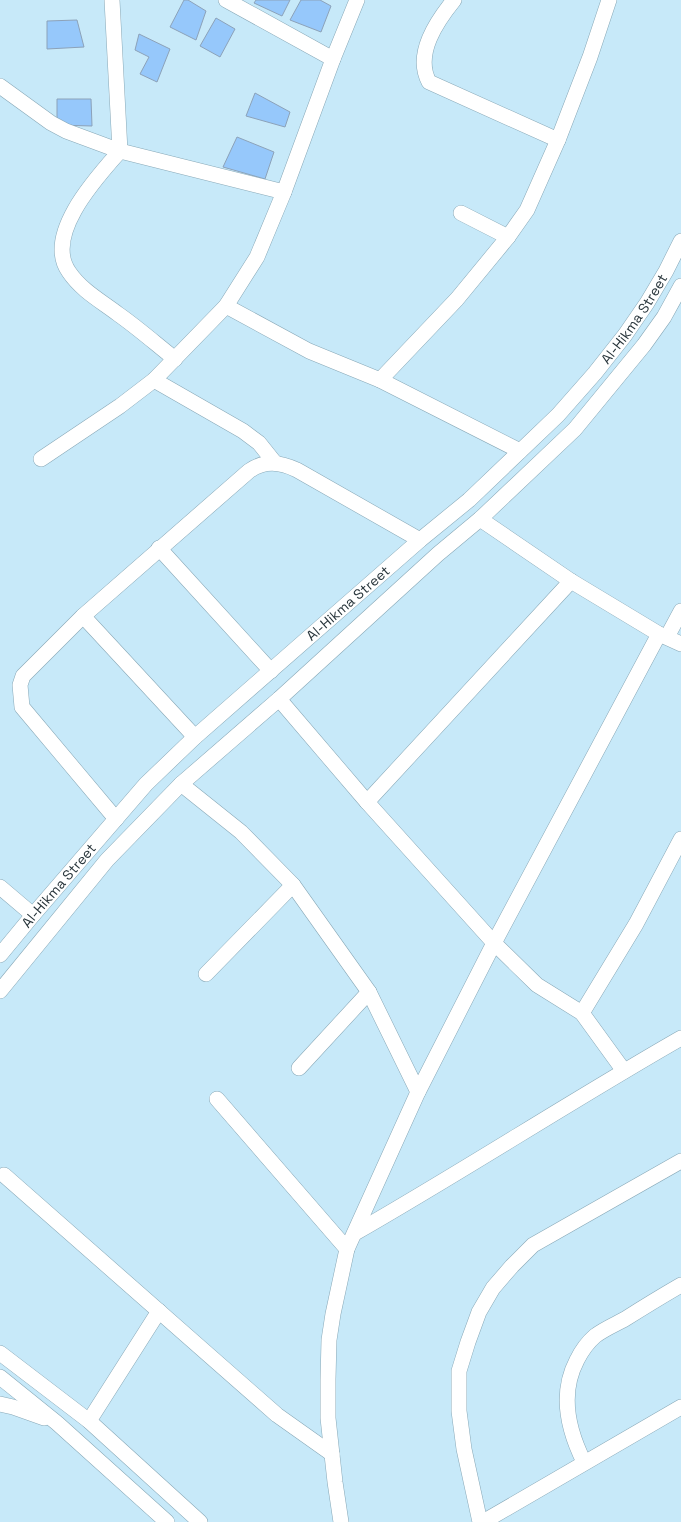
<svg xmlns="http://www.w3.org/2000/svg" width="681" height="1522" viewBox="0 0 681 1522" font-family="'Space Grotesk',sans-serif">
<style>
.building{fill:#96c8fb;stroke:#8ca2b9}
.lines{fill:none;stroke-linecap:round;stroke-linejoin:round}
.minor-casing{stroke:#88a8b7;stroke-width:16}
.minor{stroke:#fff;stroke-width:15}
.labels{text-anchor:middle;stroke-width:4;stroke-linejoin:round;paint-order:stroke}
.street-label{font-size:14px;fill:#28353b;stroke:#dff3fd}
</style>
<rect width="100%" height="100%" fill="#c7e9f9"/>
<path class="building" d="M184 0H188L206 11 196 40 170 27Z
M256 0H290L282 16 254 3Z
M301 0H320L331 6 321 32 290 20Z
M216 18 235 29 220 57 200 46Z
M77 20 84 47 47 49V21Z
M139 34 170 49 157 82 140 74 149 57 135 50Z
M255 93 290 112 285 127 246 116Z
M57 99H91L92 126 57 125Z
M237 137 274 152 265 179 223 167Z"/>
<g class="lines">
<defs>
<g id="minor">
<path d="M112 0 120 151C97 177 43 235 69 272 82 291 101 301 118 314 138 328 156 344 175 359"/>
<path d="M226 0 333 59"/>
<path d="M454 0C437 21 414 54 429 82L558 140"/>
<path d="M0 86 51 123 66 131 120 151 284 192"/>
<path d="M461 213 508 237"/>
<path d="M226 306 309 351 380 380 520 451"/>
<path d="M154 380 243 431 259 443 275 463"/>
<path d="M380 380 457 299 508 237 527 210 558 140 590 57 609 0"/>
<path d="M41 459 120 406 154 380 226 306 257 257 284 192 333 59 357 0"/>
<path d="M480 519 571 581 659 634 681 644"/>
<path d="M159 548 271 671"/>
<path d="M83 616 195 737"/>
<path d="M667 637 681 611"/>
<path d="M279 699 367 802 494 943 537 985 582 1013 624 1071"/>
<path d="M181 784 241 832 293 885 369 992 418 1092"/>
<path d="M367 802 571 581"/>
<path d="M116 819 22 707 20 685 23 676 83 616 249 471C265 460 280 462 297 470L420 540"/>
<path d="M0 887 33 915"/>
<path id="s1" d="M0 955 33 915 146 784 195 737 420 540 469 500 558 415 595 373 625 335 647 303 666 271 681 241"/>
<path d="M206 974 293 885"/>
<path d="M0 991 107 860 181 784 279 699 438 554 480 519 575 429 644 345 664 317 681 286"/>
<path d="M582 1013 636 924 681 839"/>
<path d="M299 1068 369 992"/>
<path d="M217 1099 347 1249"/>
<path d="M4 1175 277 1415 332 1454"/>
<path d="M355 1233C465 1170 571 1101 681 1038"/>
<path d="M0 1353 89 1421 200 1522"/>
<path d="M0 1377 57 1423 167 1522"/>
<path d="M0 1404 13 1407 44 1418"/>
<path d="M89 1421 159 1311"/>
<path d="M584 1462C568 1430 559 1394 577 1360 581 1352 588 1342 595 1336 604 1329 616 1324 625 1319 644 1307 662 1296 681 1285"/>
<path d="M341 1522 335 1482 328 1418V1379L329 1340 333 1314 347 1249 418 1092 494 943 659 634"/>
<path d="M480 1522 464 1449 459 1411V1371L468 1342 479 1312 493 1288 512 1266 533 1245 681 1161"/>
<path d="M483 1522 681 1407"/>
</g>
</defs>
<use href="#minor" class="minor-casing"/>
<use href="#minor" class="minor"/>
</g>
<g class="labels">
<g class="street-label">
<text dy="5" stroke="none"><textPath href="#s1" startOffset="901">Al-Hikma Street</textPath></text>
<text dy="5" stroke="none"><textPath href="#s1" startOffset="496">Al-Hikma Street</textPath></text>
<text dy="5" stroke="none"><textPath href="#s1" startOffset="91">Al-Hikma Street</textPath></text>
</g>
</g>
</svg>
